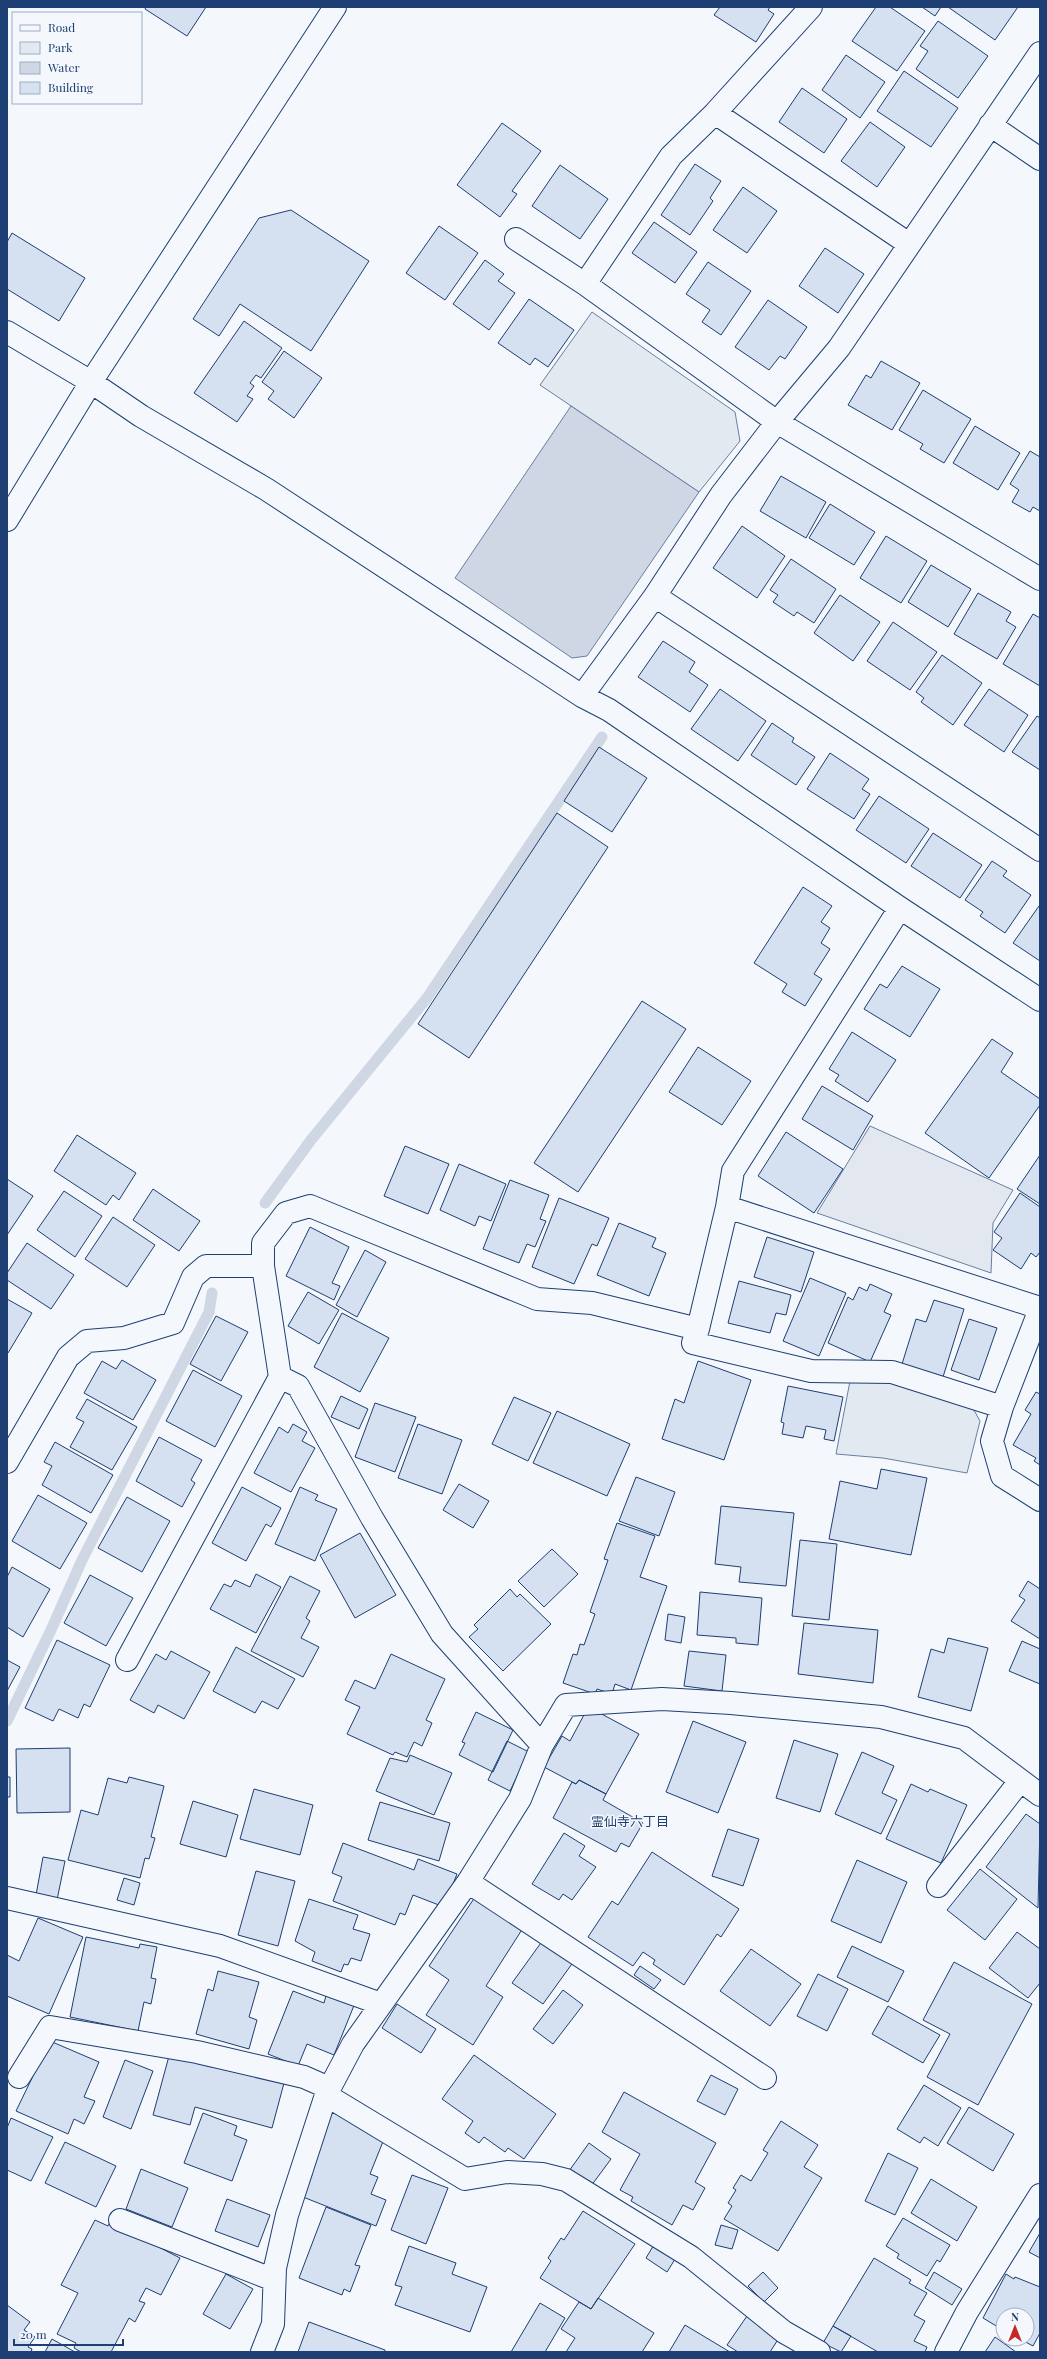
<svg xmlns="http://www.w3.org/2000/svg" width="1047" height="2359" viewBox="0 0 1047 2359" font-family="'Playfair Display','Noto Sans JP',serif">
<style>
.green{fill:#e3e9f0;stroke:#687fa3}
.parking{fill:#e3e8f0;stroke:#687fa3}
.water{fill:#cfd7e4;stroke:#687fa3}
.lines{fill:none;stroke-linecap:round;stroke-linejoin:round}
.stream{stroke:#cfd7e4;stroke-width:11}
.building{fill:#d5e0f0;stroke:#1d3f73}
.minor-casing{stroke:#1d3f73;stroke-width:24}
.minor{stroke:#f4f7fb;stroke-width:22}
.labels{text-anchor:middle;stroke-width:3;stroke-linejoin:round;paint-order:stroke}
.neighbourhood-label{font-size:13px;fill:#1d3f73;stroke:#f4f7fb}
</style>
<rect width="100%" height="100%" fill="#f4f7fb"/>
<path class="green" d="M592 312 735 412 740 441 699 492 540 385Z
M850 1381H895L970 1403 980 1421 967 1473 883 1458 836 1454Z"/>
<path class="parking" d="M870 1126 1013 1190 993 1223 991 1273 817 1213Z"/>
<path class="water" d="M571 406 699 492 587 656 572 658 455 578Z"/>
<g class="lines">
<path class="stream" d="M265 1203 311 1140 427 998 602 737
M7 1721 51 1630 82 1560 209 1312 212 1293"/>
</g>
<path class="building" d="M146 7H206L187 36 145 9Z
M720 7H770L768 10 774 14 756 42 714 15Z
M876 7H890L925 31 897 71 852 41Z
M922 7H941L935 16Z
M948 7H1018L995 40Z
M938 21 988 56 958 98 916 69 928 51 920 46Z
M846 55 885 82 860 118 822 90Z
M904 71 958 108 931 147 877 111Z
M802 88 847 119 824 153 779 122Z
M870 122 905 147 877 187 841 161Z
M502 123 541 151 512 191 517 194 500 217 457 185Z
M695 164 721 181 710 198 713 201 690 235 661 215Z
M560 165 608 199 580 239 532 206Z
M743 187 777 211 747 253 713 230Z
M291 210 369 261 311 351 240 304 219 336 193 319 259 218Z
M654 222 697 252 675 283 632 253Z
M439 226 478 253 445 300 406 273Z
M12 233 85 278 59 321 7 289V242Z
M825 248 864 274 838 313 799 286Z
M485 260 504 274 498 281 515 293 489 330 453 304Z
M708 262 751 291 721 335 702 322 710 310 686 294Z
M529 299 574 330 548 367 535 358 530 365 498 343Z
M768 300 807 327 785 359 780 356 769 370 735 347Z
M244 321 282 348 261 378 256 375 250 383 254 386 247 396 253 399 237 422 194 393Z
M284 351 322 378 294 418 268 399 274 391 262 382Z
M881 361 920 383 892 430 848 405 866 375 871 378Z
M923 390 971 419 944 463 920 449 923 444 899 430Z
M975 426 1020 453 998 490 953 463Z
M1030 451 1040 457V511L1033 507 1030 512 1012 502 1019 490 1010 484Z
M781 476 826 502 806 538 760 511Z
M830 504 875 532 854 565 809 538Z
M742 526 785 556 757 598 713 568Z
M886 536 927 561 901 603 860 578Z
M791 559 836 589 814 623 797 612 794 616 773 602 778 595 770 590Z
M931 565 971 589 948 627 908 602Z
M978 593 1011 612 1006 621 1016 627 997 659 954 634Z
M840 595 880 622 853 661 814 633Z
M1033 614 1040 618V686L1003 664Z
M893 622 937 652 910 690 867 661Z
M663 641 695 662 689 672 708 685 690 712 638 677Z
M942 655 982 683 953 725 921 702 924 698 916 692Z
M720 689 766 721 738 761 691 729Z
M989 689 1028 715 1004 752 964 725Z
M1037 716 1040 718V770L1012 752Z
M772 723 794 738 792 742 815 757 796 785 751 755Z
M599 747 647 778 612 832 564 801Z
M830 753 869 779 862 789 870 794 854 819 807 789Z
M879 796 929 829 906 863 856 830Z
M557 813 608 847 469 1058 418 1024Z
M933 833 982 865 960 898 911 866Z
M992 861 1007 871 1003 876 1031 895 1005 933 980 916 983 912 965 900Z
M803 887 832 906 821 922 830 928 821 943 830 949 814 974 822 979 805 1006 782 992 787 984 754 963Z
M1039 906 1040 907V961L1013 943Z
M902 966 940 989 910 1037 864 1009 880 984 887 988Z
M642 1001 686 1029 578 1192 534 1163Z
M852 1032 896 1060 868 1102 835 1081 839 1075 829 1069Z
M992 1039 1013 1053 1001 1072 1040 1099V1105L989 1178 925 1133Z
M698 1047 751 1081 722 1125 669 1092Z
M822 1086 873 1116 853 1150 802 1119Z
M786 1132 843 1169 814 1213 758 1176Z
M77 1135 136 1173 119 1200 113 1195 106 1205 54 1171Z
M405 1146 449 1164 428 1214 384 1196Z
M1040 1155V1204L1017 1189Z
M459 1164 506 1184 491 1221 479 1216 475 1226 440 1210Z
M7 1179 33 1196 7 1235Z
M510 1180 549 1195 540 1219 546 1221 535 1247 527 1244 519 1263 483 1249Z
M153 1189 200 1221 179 1251 133 1220Z
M64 1191 102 1216 75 1257 37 1230Z
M1020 1193 1040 1207V1252L1036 1257 1031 1253 1021 1269 993 1250 1002 1238 994 1232Z
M559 1198 609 1218 597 1246 592 1244 574 1284 532 1267Z
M113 1217 155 1245 127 1287 85 1259Z
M619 1223 656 1238 652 1247 666 1253 649 1296 597 1275Z
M310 1227 349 1247 332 1283 340 1286 334 1300 286 1276Z
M767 1237 814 1252 801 1292 754 1277Z
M27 1243 74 1275 51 1309 7 1280V1273Z
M365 1250 386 1262 357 1317 336 1305Z
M810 1278 846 1293 819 1356 783 1341Z
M739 1281 791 1295 786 1315 776 1313 770 1333 728 1323Z
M870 1284 892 1294 884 1312 891 1315 870 1362 828 1343 848 1297 853 1300 859 1287 867 1291Z
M308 1292 339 1310 319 1344 288 1326Z
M7 1299 32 1313 8 1353 7 1352Z
M934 1300 964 1309 943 1377 902 1364 916 1319 926 1322Z
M342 1313 389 1338 360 1392 314 1367Z
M216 1316 248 1332 221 1381 190 1364Z
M969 1319 997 1328 979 1380 951 1370Z
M122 1360 156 1380 133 1420 84 1393 102 1361 116 1369Z
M698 1361 751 1380 724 1460 662 1439 675 1399 684 1403Z
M193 1370 242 1396 215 1447 166 1421Z
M788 1386 843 1397 834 1441 824 1439 826 1430 806 1426 803 1438 782 1434 784 1423 781 1422Z
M1036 1392 1040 1394V1465L1034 1461 1036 1458 1013 1445 1031 1414 1025 1410Z
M341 1396 368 1409 359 1429 331 1417Z
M514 1397 551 1413 528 1461 492 1444Z
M87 1399 137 1427 112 1470 70 1447 84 1422 76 1418Z
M375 1403 416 1417 395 1472 355 1457Z
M557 1411 630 1444 607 1496 533 1463Z
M293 1424 307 1432 302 1441 315 1448 291 1492 254 1473 279 1427 288 1433Z
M418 1424 462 1440 442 1494 398 1478Z
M159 1437 202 1460 191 1480 195 1483 182 1507 136 1481Z
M55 1442 113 1475 91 1513 42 1485 52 1466 44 1462Z
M881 1469 927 1478 911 1555 829 1539 840 1481 877 1489Z
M636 1477 675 1492 659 1536 619 1521Z
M459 1484 489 1501 473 1528 443 1510Z
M242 1487 281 1508 271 1527 266 1524 246 1561 212 1543Z
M300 1487 318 1495 315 1500 337 1509 315 1561 275 1544Z
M38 1495 87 1523 60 1569 12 1541Z
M127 1497 170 1521 142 1572 98 1548Z
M721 1506 794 1513 786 1586 739 1582 741 1567 715 1564Z
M617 1523 655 1536 640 1577 667 1586 631 1690 615 1684 612 1694 597 1689 595 1694 563 1683 573 1654 577 1655 580 1644 584 1645 595 1614 590 1612 608 1560 604 1559Z
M360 1533 396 1595 355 1618 320 1555Z
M800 1540 837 1544 829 1620 792 1616Z
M552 1549 578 1574 544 1607 518 1581Z
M12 1567 50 1589 23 1637 7 1627V1577Z
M256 1574 281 1587 256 1633 210 1609 224 1584 231 1587 235 1580 250 1587Z
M90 1575 133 1598 106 1646 64 1623Z
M290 1576 320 1591 306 1618 310 1621 301 1638 319 1647 303 1677 251 1651Z
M1028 1581 1040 1589V1639L1011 1621 1025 1600 1019 1596Z
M510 1589 517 1597 520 1594 551 1624 503 1671 469 1637 478 1629 474 1625Z
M700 1592 762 1598 758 1645 736 1643V1638L697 1635Z
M668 1614 685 1617 681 1643 665 1640Z
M804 1623 878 1630 873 1683 798 1674Z
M948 1638 988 1648 971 1711 918 1697 931 1649 944 1653Z
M57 1640 110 1665 90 1707 84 1704 78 1718 59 1709 53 1721 25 1708Z
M1022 1641 1040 1649V1684L1009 1671Z
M236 1647 295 1679 278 1709 262 1701 255 1713 213 1691Z
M171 1651 210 1672 184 1719 158 1705 154 1713 130 1700 156 1654 166 1660Z
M689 1651 726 1655 722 1691 684 1686Z
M391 1654 445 1679 426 1720 432 1723 422 1746 414 1742 407 1757 395 1752 393 1755 347 1734 360 1707 345 1700 355 1680 375 1689Z
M7 1660 20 1667 7 1691Z
M596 1711 639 1734 606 1794 579 1780 576 1784 544 1767 562 1736 570 1741 585 1713Z
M476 1712 513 1730 493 1772 459 1755 465 1743 462 1742Z
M693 1721 746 1742 718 1813 666 1792Z
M794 1740 838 1754 820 1812 776 1798Z
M507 1741 529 1752 510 1791 488 1780Z
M70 1748V1812L17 1813 16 1749Z
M862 1752 894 1766 882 1793 897 1800 881 1834 835 1814Z
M410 1755 452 1773 434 1815 376 1791 390 1758 407 1762Z
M7 1777H10V1797H7Z
M129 1777 164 1786 151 1837 155 1838 149 1859 145 1858 140 1878 68 1860 81 1810 98 1815 108 1778 127 1783Z
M579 1780 606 1794 603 1800 643 1823 629 1847 621 1843 616 1852 553 1818 572 1782 576 1784Z
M911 1784 928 1792 930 1789 967 1805 941 1863 886 1839Z
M254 1789 313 1805 300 1855 240 1839Z
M193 1801 238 1815 226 1857 180 1844Z
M380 1802 450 1823 439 1861 368 1840Z
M1026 1814 1040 1824 1038 1908 986 1867Z
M728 1829 759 1839 743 1886 712 1876Z
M564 1833 585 1846 579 1856 596 1867 572 1900 563 1894 559 1900 532 1884Z
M343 1843 414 1870 418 1859 457 1874 444 1907 413 1895 405 1915 400 1913 395 1925 333 1901 342 1877 332 1873Z
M652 1852 739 1909 721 1937 717 1934 684 1985 653 1964 655 1960 643 1952 633 1966 588 1937 612 1901 618 1905Z
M43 1857 65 1861 57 1900 36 1895Z
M857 1860 907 1882 881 1943 831 1921Z
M980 1869 1017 1899 985 1940 947 1910Z
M256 1871 295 1881 278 1946 238 1935Z
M124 1878 140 1883 134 1905 117 1900Z
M475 1897 523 1928 486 1986 503 1997 473 2045 426 2015 449 1980 429 1966Z
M309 1899 358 1915 353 1929 370 1934 361 1961 351 1958 348 1965 344 1964 341 1972 312 1961 315 1952 295 1941Z
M38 1918 83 1937 49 2014 7 1996V1955L19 1961Z
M1017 1932 1040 1949V1983L1028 1998 989 1968Z
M86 1937 139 1948 140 1944 157 1947 151 1978 156 1979 151 2004 144 2002 138 2031 70 2017Z
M543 1940 574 1961 543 2004 512 1983Z
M852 1946 904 1971 888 2002 837 1977Z
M751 1949 801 1984 770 2026 720 1991Z
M954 1962 1032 2004 978 2105 927 2077 950 2034 923 2020Z
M640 1966 661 1980 654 1989 634 1975Z
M218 1971 259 1982 249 2017 257 2020 249 2049 196 2034 208 1989 213 1991Z
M818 1974 848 1989 827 2031 797 2016Z
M563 1990 583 2005 553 2044 533 2029Z
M293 1991 324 2003 327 1992 355 2003 334 2055 307 2044 298 2066 268 2054Z
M397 2004 436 2029 421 2053 382 2028Z
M888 2006 940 2035 923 2063 872 2034Z
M50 2041 99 2062 84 2097 95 2101 84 2124 74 2119 68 2134 16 2111Z
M474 2055 556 2114 524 2159 508 2148 505 2152 484 2137 479 2143 465 2133 473 2121 442 2099Z
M169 2056 211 2067 212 2063 284 2083 272 2128 195 2107 190 2125 153 2115Z
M125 2060 153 2071 131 2129 103 2117Z
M711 2075 738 2089 725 2115 697 2101Z
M924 2085 961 2108 938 2146 924 2137 920 2143 897 2129Z
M624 2092 716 2143 695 2182 705 2188 693 2210 683 2205 672 2225 631 2201 633 2197 620 2190 640 2154 602 2132Z
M969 2107 1014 2134 993 2171 947 2143Z
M331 2112 386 2134 370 2174 378 2177 371 2194 386 2200 376 2226 303 2197 312 2175 308 2174Z
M203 2113 237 2126 234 2135 247 2140 232 2181 184 2163Z
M11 2118 53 2137 31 2181 7 2170V2128Z
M781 2121 818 2145 804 2167 822 2178 778 2251 724 2219 732 2206 728 2203 736 2190 733 2188 741 2175 751 2181 768 2153 763 2150Z
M65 2142 116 2166 96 2207 45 2183Z
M589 2143 611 2159 591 2186 569 2171Z
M888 2153 918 2168 895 2215 865 2201Z
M141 2169 188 2188 172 2227 126 2209Z
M412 2175 448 2188 426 2244 391 2230Z
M931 2179 977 2207 957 2241 911 2213Z
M227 2199 270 2215 258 2247 215 2231Z
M326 2207 371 2225 355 2265 360 2266 350 2292 344 2289 342 2295 299 2278Z
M583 2211 635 2244 591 2309 540 2278 551 2261 548 2258 561 2238 564 2240Z
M903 2218 950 2245 940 2262 937 2260 927 2276 897 2258 899 2254 886 2246Z
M95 2220 108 2226 110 2222 180 2258 161 2295 146 2288 139 2301 145 2303 135 2322 129 2318 111 2352H81L74 2348 76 2343 57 2334 78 2293 61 2285Z
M721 2225 738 2230 732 2249 715 2245Z
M1040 2233V2258L1029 2252Z
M655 2243 677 2256 667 2272 646 2258Z
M409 2246 456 2263 452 2274 487 2287 470 2332 395 2305 402 2287 395 2285Z
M874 2258 911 2280 909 2283 927 2293 914 2315 925 2321 914 2341 927 2347 925 2352H878L833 2326Z
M763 2272 778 2288 764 2302 748 2286Z
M934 2272 962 2289 952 2305 925 2288Z
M226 2274 253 2289 230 2329 203 2314Z
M1006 2274 1014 2279 1015 2277 1040 2287V2333L1033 2346 1020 2339H1027V2315H1003V2330L983 2318Z
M598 2298 654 2333 642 2352H566L575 2338 561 2329 579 2302 591 2309Z
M540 2303 565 2318 545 2352H511Z
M7 2305 30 2322 24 2330 35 2337 28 2347 32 2349 31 2352H7Z
M747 2316 779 2338 770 2352H738L727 2345Z
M309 2322 385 2350V2352H298Z
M685 2325 730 2352H669Z
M833 2326 851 2336 841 2352 823 2343Z
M995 2337 1016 2352H985Z
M52 2339 75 2352H45Z"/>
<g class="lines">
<defs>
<path id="minor" d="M715 113 909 244
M990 125 1040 159
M516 239 585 284 777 422 1040 579
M585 284 671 156 715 113 811 7
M7 332 91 382 141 416 266 489 582 696 609 710 900 908 1040 1000
M7 520 91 382 335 7
M655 596 1040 850
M582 696 655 596 721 495 777 422 839 348 1040 53
M727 1207 1040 1308
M1040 1309 1002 1407 992 1441 1002 1476 1040 1500
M698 1329 693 1343 811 1371 892 1372 1002 1407
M280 1377 298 1386 372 1518 442 1634 542 1745
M7 1462 68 1357 87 1341 124 1338 173 1323 193 1277 206 1266H263
M127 1660 280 1377 263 1266V1243L286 1213 310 1206 537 1299 592 1303 698 1329 727 1207 733 1171 900 908
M468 1882 765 2078
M938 1886 1020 1781
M7 1898 220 1946 381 2004
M19 2077 50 2027 197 2052 304 2077 329 2088
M326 2095 465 2179 507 2172 542 2174 566 2180 691 2257 784 2332 819 2352
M120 2220 274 2280
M262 2352 273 2324 275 2268 287 2215 326 2095 353 2044 468 1882 520 1799 542 1745 566 1705 662 1699 731 1703 881 1717 964 1738 1040 1795
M946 2352 967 2312 1040 2195"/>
</defs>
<use href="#minor" class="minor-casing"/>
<use href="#minor" class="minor"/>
</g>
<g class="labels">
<g class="neighbourhood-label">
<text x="630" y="1826">霊仙寺六丁目</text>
</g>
</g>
<rect width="1047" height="2359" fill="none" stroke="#1d3f73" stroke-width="16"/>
<rect x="12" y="12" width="130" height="92" fill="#f4f7fb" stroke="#9eadc5"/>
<rect x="20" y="25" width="20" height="6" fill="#f4f7fb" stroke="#9eadc5"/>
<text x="48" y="32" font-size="12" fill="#1d3f73">Road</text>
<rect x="20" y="42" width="20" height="12" fill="#e3e9f0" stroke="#9eadc5"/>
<text x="48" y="52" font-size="12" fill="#1d3f73">Park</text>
<rect x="20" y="62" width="20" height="12" fill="#cfd7e4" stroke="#9eadc5"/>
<text x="48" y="72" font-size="12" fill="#1d3f73">Water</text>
<rect x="20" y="82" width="20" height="12" fill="#d5e0f0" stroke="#9eadc5"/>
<text x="48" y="92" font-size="12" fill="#1d3f73">Building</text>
<g transform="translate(1015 2327)"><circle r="19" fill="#f4f7fb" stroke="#9eadc5"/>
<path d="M0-3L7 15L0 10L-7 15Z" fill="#c62828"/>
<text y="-6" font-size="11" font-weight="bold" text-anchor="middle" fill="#1d3f73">N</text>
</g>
<path d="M14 2339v6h109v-6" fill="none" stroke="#1d3f73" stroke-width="2"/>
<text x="20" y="2339" font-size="12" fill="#1d3f73" stroke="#f4f7fb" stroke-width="3" paint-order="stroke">20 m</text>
</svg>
